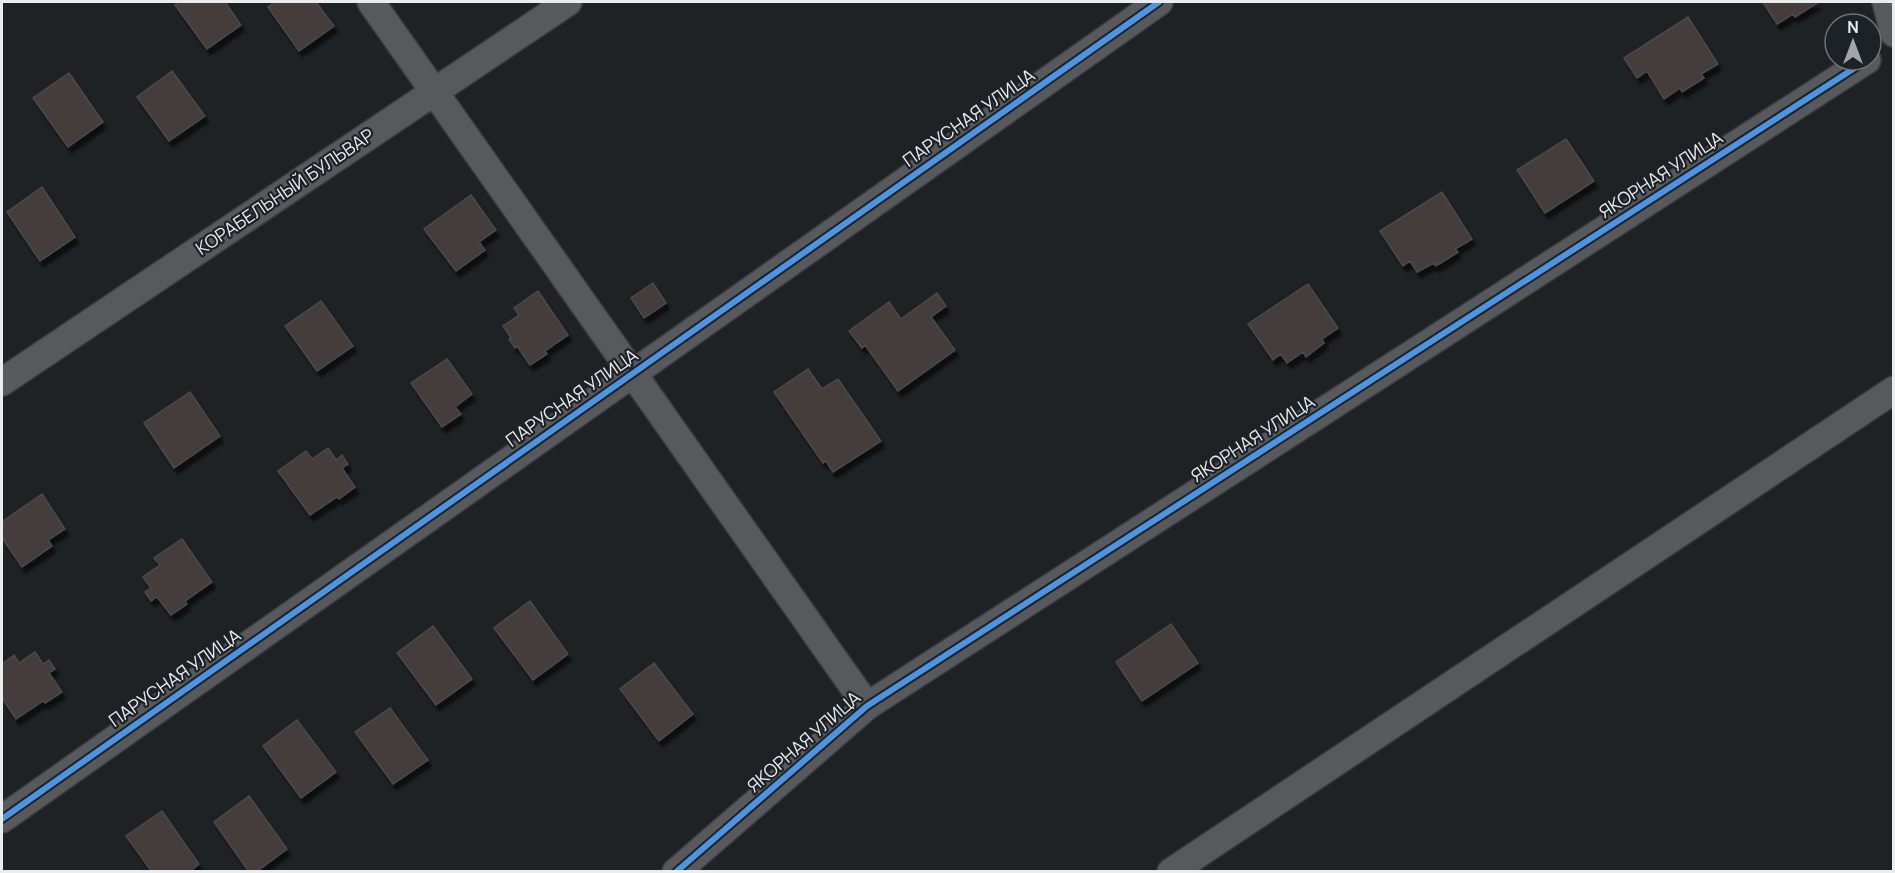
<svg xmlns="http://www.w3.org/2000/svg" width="1895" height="873" viewBox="0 0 1895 873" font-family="Manrope,sans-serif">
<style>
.building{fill:#443d3b;stroke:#4a4a4b;stroke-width:1.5;filter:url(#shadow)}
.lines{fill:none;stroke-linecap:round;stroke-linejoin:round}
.street-casing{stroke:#3a3c3f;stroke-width:30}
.street{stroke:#57595c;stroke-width:27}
.cycleway-casing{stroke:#1d2227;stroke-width:10}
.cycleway{stroke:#4d94e3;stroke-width:6}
.labels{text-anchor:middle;stroke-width:4.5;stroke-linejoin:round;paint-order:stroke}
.street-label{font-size:18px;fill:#e9edf0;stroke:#1d2227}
</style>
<defs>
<filter id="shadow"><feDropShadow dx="3.5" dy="6" stdDeviation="1.5" flood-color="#0009"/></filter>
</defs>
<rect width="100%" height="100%" fill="#1f2225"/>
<path class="building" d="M179 2H225L241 25 207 49 175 5Z
M276 2H316L334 26 299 51 268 7Z
M1763 2H1816L1817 3 1795 17 1793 14 1777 24Z
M1688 17 1718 64 1701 74 1704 78 1682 92 1680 88 1664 99 1647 71 1637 78 1624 58Z
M172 71 205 116 169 141 137 97Z
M69 73 103 122 68 147 33 98Z
M1566 139 1594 181 1545 213 1517 170Z
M42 187 75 237 40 261 7 212Z
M1442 192 1472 239 1455 249 1458 252 1436 266 1434 263 1417 272 1410 261 1403 266 1380 231Z
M471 195 496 230 479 242 485 250 456 271 424 229Z
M653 283 666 303 644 318 631 298Z
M1308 284 1338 328 1322 339 1324 343 1306 357 1303 352 1287 363 1281 354 1273 360 1248 324Z
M538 291 568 335 545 351 547 354 530 365 517 346 515 348 509 339 511 338 503 326 519 315 514 308Z
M937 293 946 306 931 317 955 350 898 391 865 345 862 348 849 331 889 302 901 319Z
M321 301 353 346 317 371 285 326Z
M447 359 472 394 455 407 461 414 442 427 411 383Z
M808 369 822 389 838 379 881 441 833 472 826 461 823 463 774 392Z
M190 392 220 436 174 468 144 423Z
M328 448 336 460 342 455 348 464 342 468 355 487 339 499 337 497 310 515 278 471 306 451 312 459Z
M42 494 65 529 48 540 52 546 22 567 2 538V522Z
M182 539 212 582 185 601 187 604 171 615 157 597 151 601 145 592 151 588 143 577 160 565 154 558Z
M530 601 568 654 533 680 494 628Z
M1171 624 1198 663 1142 701 1116 662Z
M433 626 472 679 436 705 397 653Z
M35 652 43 664 49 660 55 669 49 673 62 692 45 703 43 701 16 719 2 698V664L14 655 19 663Z
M654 663 693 714 659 741 620 689Z
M390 708 428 760 393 784 355 732Z
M297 720 336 772 301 798 263 746Z
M249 796 287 849 256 872H249L214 822Z
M162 811 199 864 189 872H152L126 836Z"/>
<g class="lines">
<defs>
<path id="street" d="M371 2 867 706
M1886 2 1894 33
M2 382 568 2
M2 819 1159 2
M676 872 867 706 1867 60
M1171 872 1894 390"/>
</defs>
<use href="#street" class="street-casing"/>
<use href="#street" class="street"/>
<defs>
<path id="cycleway" d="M2 819 1159 2
M676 872 867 706 1867 60"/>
</defs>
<use href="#cycleway" class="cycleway-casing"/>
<use href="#cycleway" class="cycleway"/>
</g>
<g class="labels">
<g class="street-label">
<text transform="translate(969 118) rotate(-35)" y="6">ПАРУСНАЯ УЛИЦА</text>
<text transform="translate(1661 175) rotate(-33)" y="6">ЯКОРНАЯ УЛИЦА</text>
<text transform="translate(285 192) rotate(-34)" y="6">КОРАБЕЛЬНЫЙ БУЛЬВАР</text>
<text transform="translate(572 398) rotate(-35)" y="6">ПАРУСНАЯ УЛИЦА</text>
<text transform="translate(1253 439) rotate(-33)" y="6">ЯКОРНАЯ УЛИЦА</text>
<text transform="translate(175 678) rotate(-35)" y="6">ПАРУСНАЯ УЛИЦА</text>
<text transform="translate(804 742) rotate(-41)" y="6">ЯКОРНАЯ УЛИЦА</text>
</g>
</g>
<rect width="1895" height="873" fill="none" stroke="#e9edf0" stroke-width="6"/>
<g transform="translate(1853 42)"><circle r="28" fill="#1d2227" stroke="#6f7377" stroke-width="1.5"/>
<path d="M0-4.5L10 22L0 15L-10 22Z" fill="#a2a6a9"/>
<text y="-9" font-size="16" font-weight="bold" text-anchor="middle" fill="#e9edf0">N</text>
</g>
</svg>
